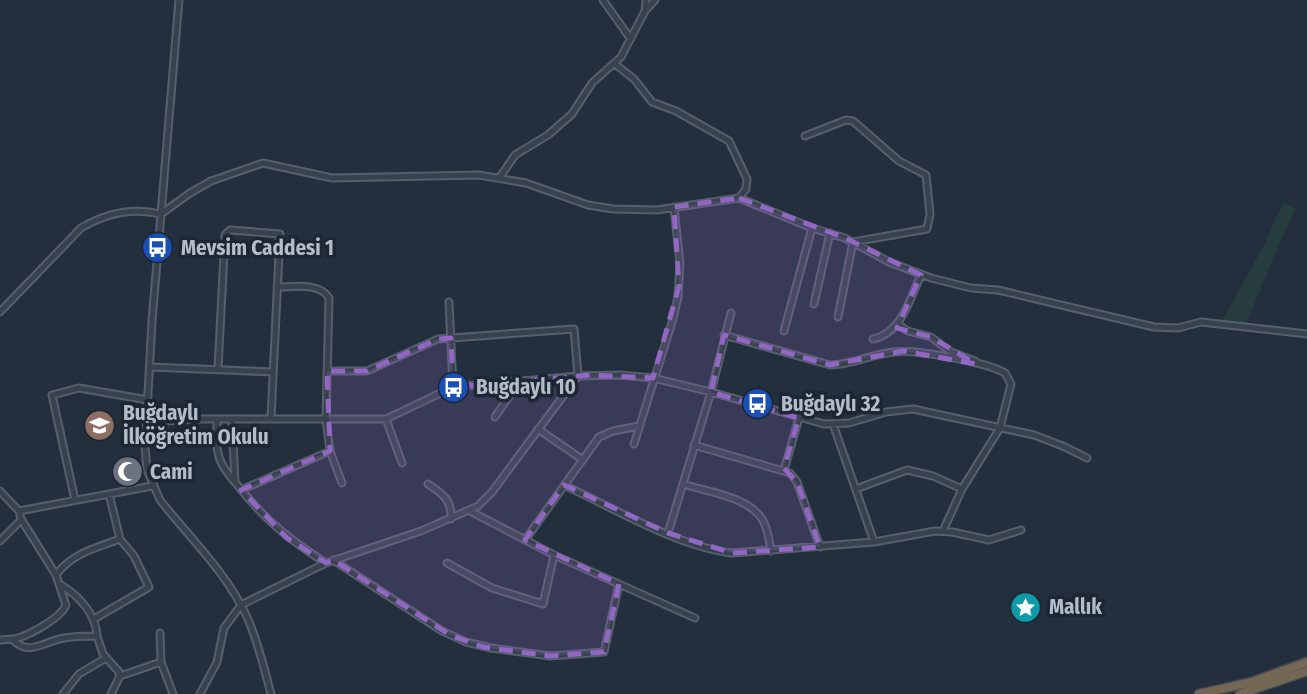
<svg xmlns="http://www.w3.org/2000/svg" width="1307" height="694" viewBox="0 0 1307 694" font-family="'Fira Sans Condensed',sans-serif">
<style>
.green{fill:#263c3f}
.lines{fill:none;stroke-linecap:round;stroke-linejoin:round}
.minor-casing{stroke:#565f6c;stroke-width:9}
.highway-casing{stroke:#434c59;stroke-width:11}
.minor{stroke:#38414e;stroke-width:5}
.highway{stroke:#746855;stroke-width:8}
.marked{fill:#9266c3;fill-opacity:0.2;stroke:#9266c3;stroke-width:5;stroke-dasharray:14 9;stroke-linejoin:round}
.labels{text-anchor:middle;stroke-width:7;stroke-linejoin:round;paint-order:stroke}
.poi-label{font-size:21px;font-weight:bold;fill:#b4bcc9;stroke:#1d2633;text-anchor:start}
</style>
<rect width="100%" height="100%" fill="#242f3e"/>
<path class="green" d="M1283 203 1296 209 1279 244 1246 324 1222 321 1263 247Z"/>
<g class="lines">
<defs>
<path id="minor" d="M179 0 152 321 145 447 147 470 160 500C189 537 227 573 247 617 258 641 264 668 271 694
M603 0 630 38
M645 11 646 0
M615 64 634 79 652 102 676 111 729 141 747 179 746 189 739 198
M805 136 846 120 853 121 899 161 926 175 930 214 927 229 853 242 838 317
M500 177 515 155 548 135 572 114 592 83 621 57 645 11 655 0
M277 287C293 287 320 282 329 298L326 420 330 451 342 483
M449 302 453 387
M814 304 830 233
M0 312 81 228C106 213 132 207 161 214L190 193 211 181 263 163 332 178 479 175 526 183 588 205 613 209 657 210 739 198 812 228 845 238 889 262 931 278 971 288 998 290 1154 327 1178 328 1201 322 1307 334
M897 324 908 331 931 337 951 352 975 361
M784 331 812 228
M724 335 830 365C852 365 872 354 894 352 915 349 986 362 1005 373L1011 384 1000 428 962 489 943 531
M873 339C902 333 910 298 921 275
M150 367 273 372
M218 369 225 235 230 230 280 234 271 418
M495 417 519 382
M217 419C217 432 215 445 219 457 223 469 232 479 240 488 266 521 290 540 326 563
M232 419 235 482
M386 419 402 463
M147 422 201 419H386L453 387 578 376 620 375 653 378 711 392 824 424 849 423 886 412 913 409 1034 435 1065 447 1087 458
M833 424 874 542
M538 429 583 460
M634 444 673 319 678 297 680 264 674 207
M694 445 790 473 797 482 820 547
M784 470 799 418
M428 484C443 494 452 500 451 519
M683 484C707 492 747 496 762 519 768 528 769 540 771 551
M564 485C613 508 679 547 732 553L874 542 935 531 952 532 989 540 1021 530
M856 489 907 470 933 476 962 489
M241 490 330 451
M0 491 19 511 152 486
M75 500 52 395 79 388 148 400
M470 511 554 555 695 618
M668 533 711 392 731 313
M525 540 599 437 613 431 639 426
M0 541 21 520
M333 560 442 631 466 642 491 648 550 656 604 652 619 584
M447 563 492 588 543 604 554 555
M56 575C72 553 96 548 120 539
M94 619 149 587 134 556 120 539 109 494
M160 633 161 662 173 694
M97 636 103 654 119 672V678L111 694
M0 640C6 639 12 640 18 638 31 634 61 618 66 605L56 575 21 519 19 511
M13 640C30 657 44 641 64 638 75 636 86 636 97 636 96 614 79 596 61 585
M120 676 161 662
M63 694 79 674 106 658
M200 694 217 662 224 628 241 605 326 563 421 531 478 506 492 492 578 376 574 329 438 339 367 371H327"/>
<path id="highway" d="M1199 694 1252 682 1307 662
M1240 694 1307 671"/>
</defs>
<use href="#minor" class="minor-casing"/>
<use href="#highway" class="highway-casing"/>
<use href="#minor" class="minor"/>
<use href="#highway" class="highway"/>
</g>
<path class="marked" d="M739 198 845 238 921 275 897 328 931 337 976 364 903 351 830 365 724 335 711 392 799 418 784 468 797 482 820 547 732 553 668 533 564 485 525 540 619 584 604 652 550 656 483 647 450 635 333 560 326 563 287 538 241 490 330 451 327 371H367L438 339 451 338 453 387 590 375 653 378 679 286 674 207Z"/>
<defs>
<symbol id="bus-disc" viewBox="-11 -11 22 22"><circle r="9.5" fill="#1a4fb4" stroke="#1d2633"/><path d="M-5-6H5V4H4V6H2V4H-2V6H-4V4H-5ZM-3.5-4V0h7V-4ZM-3.5 1.2v1.5H-2V1.2ZM2 1.2v1.5H3.5V1.2Z" fill="#fff"/></symbol>
<symbol id="school-disc" viewBox="-11 -11 22 22"><circle r="9.5" fill="#8d6e63" stroke="#1d2633"/><path d="M0-5L7-2L0 1L-7-2ZM-4 1L0 2.5L4 1V4Q0 6-4 4Z" fill="#fff"/></symbol>
<symbol id="mosque-disc" viewBox="-11 -11 22 22"><circle r="9.5" fill="#6b7280" stroke="#1d2633"/><path d="M3.5-4.9A6 6 0 1 0 3.5 4.9A5 5 0 1 1 3.5-4.9Z" fill="#fff"/></symbol>
<symbol id="sight-disc" viewBox="-11 -11 22 22"><circle r="9.5" fill="#0f9aa8" stroke="#1d2633"/><path d="M0-6L1.8-2.2L6-1.7L2.9 1.2L3.7 5.4L0 3.3L-3.7 5.4L-2.9 1.2L-6-1.7L-1.8-2.2Z" fill="#fff"/></symbol>
</defs>
<g fill-rule="evenodd">
<use href="#bus-disc" x="140" y="230" width="35" height="35"/>
<use href="#bus-disc" x="436" y="370" width="35" height="35"/>
<use href="#bus-disc" x="740" y="386" width="35" height="35"/>
<use href="#school-disc" x="82" y="408" width="35" height="35"/>
<use href="#mosque-disc" x="110" y="454" width="35" height="35"/>
<use href="#sight-disc" x="1008" y="590" width="35" height="35"/>
</g>
<g class="labels">
<g class="poi-label">
<text x="181" y="255">Mevsim Caddesi 1</text>
<text x="476" y="394">Buğdaylı 10</text>
<text x="781" y="411">Buğdaylı 32</text>
<text x="123" y="420">Buğdaylı<tspan x="123" dy="24">İlköğretim Okulu</tspan></text>
<text x="150" y="479">Cami</text>
<text x="1049" y="614">Mallık</text>
</g>
</g>
</svg>
